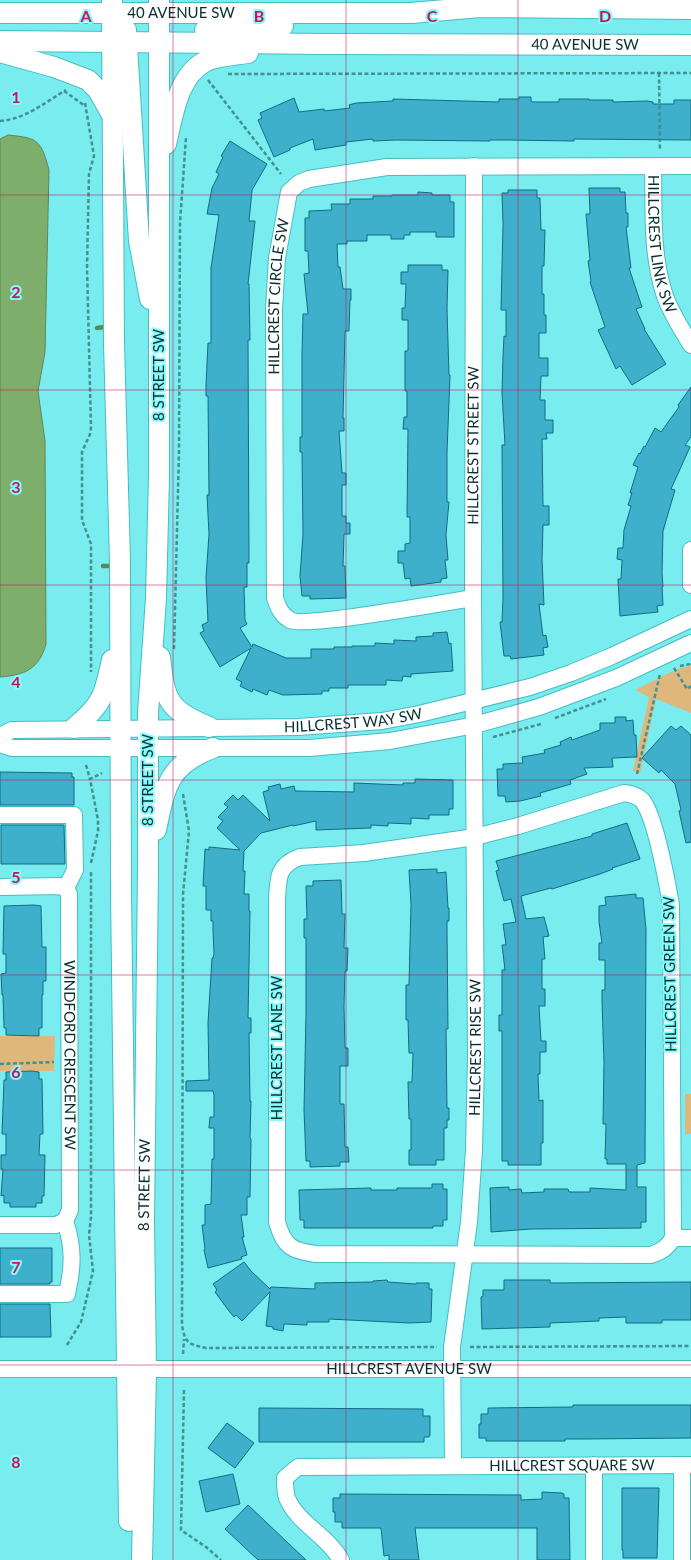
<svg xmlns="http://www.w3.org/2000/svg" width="691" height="1560" viewBox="0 0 691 1560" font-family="Lato,sans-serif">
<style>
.green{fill:#deb77c}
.water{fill:#7eae6b;stroke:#5b8859}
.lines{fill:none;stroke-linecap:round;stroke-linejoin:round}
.stream{stroke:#5b8859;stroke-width:4.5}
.building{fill:#3fb0cb;stroke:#106d81}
.minor-casing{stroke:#46bec1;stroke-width:18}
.major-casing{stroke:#46bec1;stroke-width:22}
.path{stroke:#429092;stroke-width:2.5;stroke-dasharray:4 2.5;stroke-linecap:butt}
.minor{stroke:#fff;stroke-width:16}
.major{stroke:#fff;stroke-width:20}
.grid{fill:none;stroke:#c2185b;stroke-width:1;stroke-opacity:0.55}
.labels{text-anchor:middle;stroke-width:4;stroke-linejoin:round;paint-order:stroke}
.street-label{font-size:15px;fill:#082f30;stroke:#87fafc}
.grid-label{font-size:16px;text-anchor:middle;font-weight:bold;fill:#c2185b;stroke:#87fafc;stroke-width:4;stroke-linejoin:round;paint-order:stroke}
</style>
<rect width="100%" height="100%" fill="#79ecef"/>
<path class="green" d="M691 666V713L656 699 640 773 633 771 649 697 635 690 677 669Z
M0 1036H55L54 1071H0Z
M685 1094H691V1134H685Z"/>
<path class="water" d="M8 135C38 138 41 140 49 170L45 352 38 391 45 441 46 644C39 669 25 675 0 677V139Z"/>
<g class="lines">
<path class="stream" d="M97 328 104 327
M103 566H110"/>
</g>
<path class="building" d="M519 97H531V101L533 102H559V99H589V100H613V102L647 101 653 102V104H674V100H691V140L574 139V141L508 140H490V141L396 140 373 141V139L346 142V145L315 150 313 139 290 148V150L274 157 258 120 262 118 260 113 294 98 299 112 324 109V111L350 108 349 105 356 103 393 101V99L499 102V99H519Z
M230 141 267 164 252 190 249 221H255L248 284H249L250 340H248L249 563H247V587H244L245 620 247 624 240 628 252 647 253 644 286 658H311V649H334V647H352V646H375V643L394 644V640L416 641V637L433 636V633L447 632 449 644 451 643 453 671 411 674V677L403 676 402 681 386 680V685H348V688H329V691H322V694L283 695 269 690 267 695 253 689 252 692 240 686 242 682 236 679 251 648 220 667 200 633 204 631 202 625 208 622 206 578 209 534 207 495H209L208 396H206V385L208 343H211V268L219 215 207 214 212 188 219 174 216 172 223 157 221 156Z
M589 188H620V192H625L626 213H628V227H626L631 268H629L642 307 636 309 645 329H644L666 364 632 385 620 366 616 369 598 330 605 327 590 282 591 281 588 261 590 260 586 214H590Z
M508 190H537V198H540L541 230H545L544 266H542V294H544V315H546V333H539V358H548V376H541L540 400H545V420H553V433H546L547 439H542L543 506H549V525H543L542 559 544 605 539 604 543 636 546 635 548 647 543 648 544 655 511 659 510 656H504L500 622H502L503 598 502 445H505L502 393 503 357 504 336 506 337V310H501L503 224 502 193H508Z
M418 192 432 193V195H450V202H454V237H436V232H410V235H404V239H391V235H367V241H347V244H337L338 267H340L343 289H351V300H350L349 331H345L343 418H344V431H339L342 473H346V485H342V516H346V523H350V534H344L343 566H345L346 598 310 599V596H302L300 576 303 534 302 452H300V437H302V354L303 314H308L304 274 309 273 308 251H305V218H309V211L332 210 331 204H350V199H373V196H392V195H418Z
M408 265H442V270H448L447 309 449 375H450L447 452V502H449L446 535 448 560H445L447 578 441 579V582L411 586 410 578 405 579 403 563H398V551H405V544L410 543V517H407L408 429H403L404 417H407V391H405V351H408V320H402V308H405L406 284H401V272H408Z
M691 387V437L685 445 690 447 671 489 675 490 663 531 662 573 663 587H662L663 605 657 606 658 612 620 616 618 579H621L622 560 617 559 618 548H623L624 530 631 506 628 505 632 493H630L638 467 633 465 639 453 640 454 644 446 645 447 655 428 661 432 679 407 678 405Z
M615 717H626V721L633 720 634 735H636L637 757 612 758 613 767 584 768 587 774 570 780 571 784 540 793 541 796 520 801 506 802 505 796H498L497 769H503V764L523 763 522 757 545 753 544 750 561 745 560 742 571 737 572 740 600 730V723H615Z
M671 726 676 730 681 726 691 735V842L686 843 679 811 681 810 675 784 661 770 659 773 642 758Z
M0 772 72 773V777H74V805H0Z
M415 779 453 780V809H449V815H429V819L411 818V824L388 823V826L371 825V828L316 830V821L293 826V825L261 833 244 851 243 871H245L244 894H249V911H250L248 1018H251V1033H249L250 1101H251L250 1138 251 1139 250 1197H247V1215H241L244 1237H242L247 1255 241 1257 242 1259 208 1268 204 1250 205 1249 202 1225H205V1205L211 1204 212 1159H214V1128H209L210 1117H214V1095L213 1091H186V1081L209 1080 208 1023 212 958H213L214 954 213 930V921H211V910H206V886H203L205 849 209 850V847L240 850 217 828 223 821 218 817 228 807 224 804 233 795 238 800 243 795 270 821 263 792 269 790 268 787 280 784 281 789 294 786 295 791 354 792V783L403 785V783H415Z
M627 823 640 859 612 868 613 869 600 874 552 889 551 888 521 896 526 919 544 917 549 936 543 937 545 959H542V989H545V1006H539L541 1041H546V1052H540V1074H538L539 1101 543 1100V1143H541V1165H508V1161H502V1031H499V1015H502V970H505L502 945H506L503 924 516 922 511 899 504 901 496 871 499 870 496 861 592 836V834Z
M1 825H64L65 864H1Z
M437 869V873L446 872 448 908H449V921H447V930L448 1029H446L447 1108H449V1120H447V1128H444V1160H436V1165H409V1150H411V1119H409L408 1082H412L413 1053H409L408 1020H406V985H409L411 904 409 870Z
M341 880 342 914H345L344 948H348L347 971H345L344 1006 345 1048H348V1066H340V1104H344L345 1147H348L349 1162H340V1166L310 1167V1161H306L304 1110 306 1014V938H304V919H307L306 886H313V881Z
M636 894V898H643L646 929 645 1163 637 1165V1187H646V1222H641V1228L531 1229 491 1232 490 1188 509 1187V1190L521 1189 522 1193 544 1192V1189H568L569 1192H590V1188L626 1190V1164H607V1159H605L606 1124H603L604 1062 602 1001V990H605V960H599V943H602L599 922V906L606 905 605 897Z
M34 905 41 906 42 947H46V981H43V995H42V1028H39V1036L6 1035V1028H4L3 995H2L1 974 6 973V954H3L4 906Z
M32 1071 39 1072V1079H42L43 1134H40L39 1155H45L44 1196H42V1203H36V1207H10V1203H4V1195L1 1196 3 1169H1V1155H6V1134H2L4 1080H6V1072Z
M432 1184H443V1189H447V1220H443V1226H433V1228H304V1220H300L299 1190 371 1188V1190H397V1188H432Z
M0 1248H52V1282H50V1284H0Z
M244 1262 251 1271 270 1289 271 1287 315 1289V1283L373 1282V1281L387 1280 388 1282 416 1284V1283H429V1289H432L431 1322 409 1323 329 1319V1322H307V1325L284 1324 283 1331 273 1329V1327L266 1326 270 1292 242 1321 236 1315 234 1317 229 1311 215 1292 217 1290 213 1284Z
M504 1280H550V1283L691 1282V1320H662V1323H626V1317L599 1318V1321L550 1323V1327L482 1329 481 1297 483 1296V1290H504Z
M0 1304H50L51 1337H0Z
M573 1405H691V1438L583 1439H565V1441H486V1438H479V1424H481V1414H488V1408L573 1407Z
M259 1408 423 1409V1416H430V1435L429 1437H424V1442H259Z
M227 1423 254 1443 235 1468 208 1448Z
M233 1474 240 1504 206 1512 199 1481Z
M622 1488H659L657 1558H623V1550H622Z
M542 1492 562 1493 564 1494V1498H569L570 1560H537V1528H415L419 1560H389V1555L384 1556 381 1528H342V1522H335V1512H333V1498H340V1494L521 1495V1500L542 1499Z
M248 1505 287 1542 306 1560H258L225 1529Z"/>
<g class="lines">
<defs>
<g id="minor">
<path id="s1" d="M653 167C654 209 651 252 664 293 670 312 681 328 691 345"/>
<path d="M691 550V585"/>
<path id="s2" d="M473 598C447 602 304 628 290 620 281 615 278 607 275 598L274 309 277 258 289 192 299 183 309 179 387 167 691 166"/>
<path id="s3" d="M0 736 12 730 298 727 382 721 419 714 530 687 571 673 612 656 691 619"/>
<path d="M0 744 12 748H309L390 741 475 725 539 707 616 678 691 643"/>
<path d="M624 793C631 794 637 795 642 800 655 816 667 882 671 905L673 1238C667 1248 662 1251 651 1255L316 1254C292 1251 284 1247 277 1222V901C278 879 277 865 300 857L364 853 475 837 518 826Z"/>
<path d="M0 815H74L75 870 66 888"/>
<path id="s4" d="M0 887 59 886 66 888 69 894 70 1210 65 1221 56 1225H0"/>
<path d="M673 1238H691"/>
<path d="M0 1294H67C73 1267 74 1248 65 1221"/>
<path id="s5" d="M0 1369H691"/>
<path d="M594 1465V1560"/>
<path d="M682 1465V1560"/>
<path id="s6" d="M453 1466 452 1347 469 1222 474 1150 476 1058 473 598 474 166"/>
<path id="s7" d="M341 1560C328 1536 298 1524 287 1498 285 1492 285 1484 285 1478L298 1467 691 1465"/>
</g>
<g id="major">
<path d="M112 0 114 343 120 561 121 891 129 1521"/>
<path id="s8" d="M0 13H411L480 7 691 9"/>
<path d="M126 30 139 241 150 299"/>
<path d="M205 30 283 26"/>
<path id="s9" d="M0 41 324 44 691 45"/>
<path d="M0 52 54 67 88 80 98 90 111 113"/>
<path d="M166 144C173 116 177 76 206 61 218 56 235 55 248 53"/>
<path d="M160 657C165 701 167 709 209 727"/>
<path d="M74 728C103 704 104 696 112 660"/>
<path d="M156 830C165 787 168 764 213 748"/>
<path id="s10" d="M142 1560 146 1370 144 1222 148 868V713L156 598 159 477V0"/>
</g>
</defs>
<use href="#minor" class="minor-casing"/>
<use href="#major" class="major-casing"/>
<path class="path" d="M659 73 660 151
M228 74 691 73
M208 80 281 174
M64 91 85 106
M85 103 94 156 89 174 87 267 91 428 90 434 82 452V520L91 544V672
M0 121C26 119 44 103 66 90
M174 649 179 451 180 223 186 137
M680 666 691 664
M674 668 687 689 691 686
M555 718 606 699
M493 737 541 724
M86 765 90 779
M637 774 660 674
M183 794 189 831 183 894 182 1325C185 1344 189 1344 206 1348L437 1347
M91 863 98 831V820L90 779 102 773
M0 1064 54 1062
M67 1345 81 1322 93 1271 89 1235 91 1217V871
M470 1347 691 1346
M183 1354 184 1339
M184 1390 181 1530 206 1547 221 1560"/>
<use href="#minor" class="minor"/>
<use href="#major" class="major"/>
</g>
<path class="grid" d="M173 0V1560M346 0V1560M518 0V1560M0 195H691M0 390H691M0 585H691M0 780H691M0 975H691M0 1170H691M0 1365H691"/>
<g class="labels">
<g class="street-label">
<text dy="5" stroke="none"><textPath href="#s8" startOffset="181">40 AVENUE SW</textPath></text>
<text dy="5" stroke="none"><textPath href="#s9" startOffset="585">40 AVENUE SW</textPath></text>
<text dy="5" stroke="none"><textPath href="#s1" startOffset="78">HILLCREST LINK SW</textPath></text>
<text dy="5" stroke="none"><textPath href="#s2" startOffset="514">HILLCREST CIRCLE SW</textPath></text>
<text transform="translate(159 375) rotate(-90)" y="5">8 STREET SW</text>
<text dy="5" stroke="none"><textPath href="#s6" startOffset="1022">HILLCREST STREET SW</textPath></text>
<text dy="5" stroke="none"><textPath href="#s3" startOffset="355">HILLCREST WAY SW</textPath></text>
<text transform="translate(148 780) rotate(-90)" y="5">8 STREET SW</text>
<text transform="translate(670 974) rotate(-91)" y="5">HILLCREST GREEN SW</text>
<text transform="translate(277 1048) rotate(-90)" y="5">HILLCREST LANE SW</text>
<text dy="5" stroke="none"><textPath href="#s6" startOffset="420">HILLCREST RISE SW</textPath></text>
<text dy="5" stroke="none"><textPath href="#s4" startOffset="234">WINDFORD CRESCENT SW</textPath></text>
<text dy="5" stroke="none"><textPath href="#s10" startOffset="375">8 STREET SW</textPath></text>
<text dy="5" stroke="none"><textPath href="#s5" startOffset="409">HILLCREST AVENUE SW</textPath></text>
<text dy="5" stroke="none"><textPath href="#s7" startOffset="394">HILLCREST SQUARE SW</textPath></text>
</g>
</g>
<g class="grid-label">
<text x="86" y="22">A</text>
<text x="259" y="22">B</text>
<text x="432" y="22">C</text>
<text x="605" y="22">D</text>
<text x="16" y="103">1</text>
<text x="16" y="298">2</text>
<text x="16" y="493">3</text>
<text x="16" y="688">4</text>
<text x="16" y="883">5</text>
<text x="16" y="1078">6</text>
<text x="16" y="1273">7</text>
<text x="16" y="1468">8</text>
</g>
</svg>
